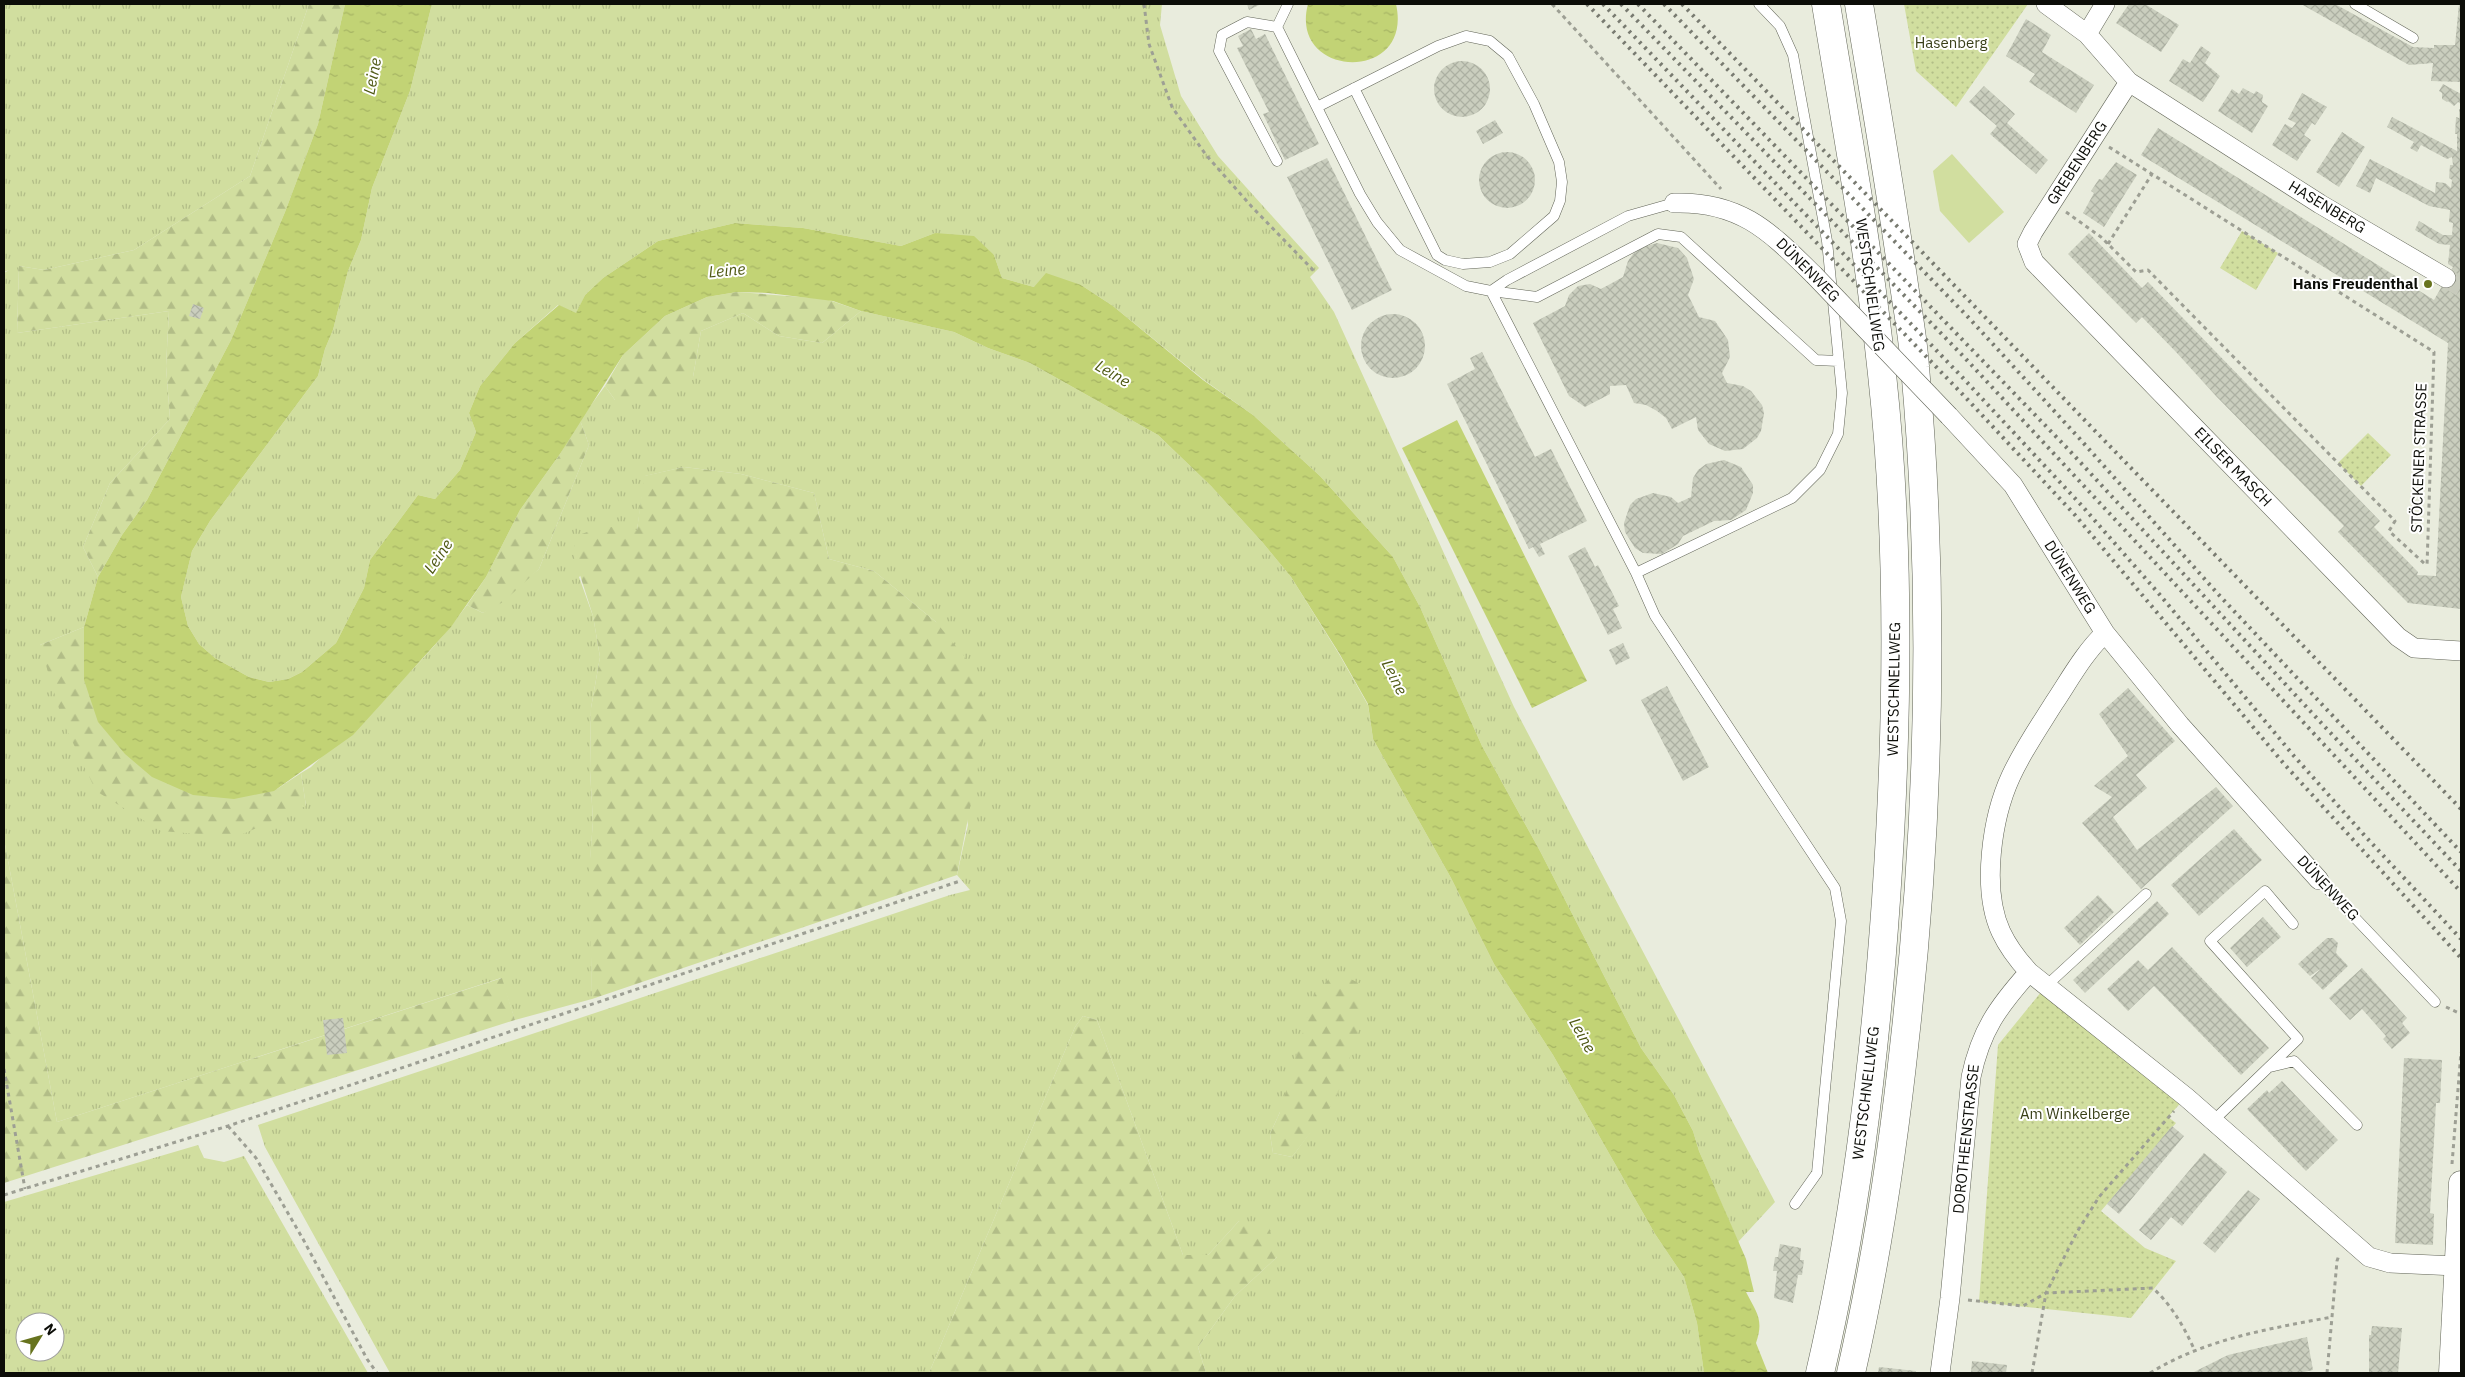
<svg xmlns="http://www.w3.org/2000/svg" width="2465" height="1377" viewBox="0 0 2465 1377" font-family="'IBM Plex Sans',sans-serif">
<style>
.grass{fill:url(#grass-tufts);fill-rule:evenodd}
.forest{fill:url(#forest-firs)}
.park{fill:url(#park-dots)}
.garden{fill:#d1de9f}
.water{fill:url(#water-ripples)}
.building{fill:url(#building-cross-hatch)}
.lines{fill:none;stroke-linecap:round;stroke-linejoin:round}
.minor-tunnel{stroke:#c8cbbd;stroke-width:19;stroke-dasharray:19 9;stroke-linecap:butt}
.service-casing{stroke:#616457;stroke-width:11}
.minor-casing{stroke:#616457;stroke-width:20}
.tertiary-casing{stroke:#616457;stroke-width:25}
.trunk-casing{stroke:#616457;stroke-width:29}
.path{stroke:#9d9f94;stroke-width:3;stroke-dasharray:4 4;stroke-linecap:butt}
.service{stroke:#fff;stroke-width:10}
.minor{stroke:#fff;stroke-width:19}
.tertiary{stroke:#fff;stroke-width:24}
.trunk{stroke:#fff;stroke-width:28}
.rail{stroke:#787a70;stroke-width:4;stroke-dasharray:2.5 5;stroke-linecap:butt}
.minor-bridge-casing{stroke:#616457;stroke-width:20;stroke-linecap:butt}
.minor-bridge{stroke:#fff;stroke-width:19}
.poi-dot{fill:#67731e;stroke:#fff;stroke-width:2}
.labels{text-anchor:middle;stroke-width:4;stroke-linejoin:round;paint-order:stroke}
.park-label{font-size:15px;fill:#393f18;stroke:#fff}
.street-label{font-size:15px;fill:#0c0d08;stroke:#fff}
.poi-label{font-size:15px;font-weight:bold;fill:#0c0d08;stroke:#fff;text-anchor:end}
.water-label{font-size:16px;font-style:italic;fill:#4e5813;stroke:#fff}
</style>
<defs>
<pattern id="grass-tufts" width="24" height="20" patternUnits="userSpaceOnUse" patternTransform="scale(1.25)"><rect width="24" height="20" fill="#d1de9f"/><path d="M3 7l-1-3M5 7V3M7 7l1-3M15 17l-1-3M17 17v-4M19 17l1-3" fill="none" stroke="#b2bd87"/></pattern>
<pattern id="forest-firs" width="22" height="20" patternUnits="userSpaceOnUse" patternTransform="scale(1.25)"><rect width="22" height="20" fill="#d1de9f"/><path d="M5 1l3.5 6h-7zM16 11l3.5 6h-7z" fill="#b2bd87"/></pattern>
<pattern id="park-dots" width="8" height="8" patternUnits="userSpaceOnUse" patternTransform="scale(1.25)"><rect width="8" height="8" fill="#d1de9f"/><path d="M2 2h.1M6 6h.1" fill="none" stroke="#b2bd87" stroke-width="1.8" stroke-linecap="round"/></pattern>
<pattern id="water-ripples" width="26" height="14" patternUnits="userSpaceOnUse" patternTransform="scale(1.25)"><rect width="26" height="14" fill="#c2d375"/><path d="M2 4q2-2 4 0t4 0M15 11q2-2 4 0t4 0" fill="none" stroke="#a6b464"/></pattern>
<pattern id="building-cross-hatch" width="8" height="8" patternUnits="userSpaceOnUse" patternTransform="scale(1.25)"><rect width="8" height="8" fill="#cacebe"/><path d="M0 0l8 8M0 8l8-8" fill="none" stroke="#acb0a2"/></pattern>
</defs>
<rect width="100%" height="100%" fill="#e9ecdd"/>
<path class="grass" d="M4 4H309L250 176 134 250 44 270 19 266 17 333 169 311 166 366 170 419 110 483 83 547 98 577 84 627 40 645 306 806 301 773 311 767C365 715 423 666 467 605L483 613 539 569 589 445 580 420 605 386 615 400 693 377 701 331 743 313 779 336 822 343 861 311 954 332 988 348 1030 363 1158 435 1211 486 1263 543 1291 577 1339 654 1368 705 1373 739 1451 878 1494 964 1553 1055 1655 1234 1684 1277 1697 1323 1704 1373H1206L1198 1347 1235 1296 1277 1257 1239 1221 1208 1255H1183L1097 1020 1083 1016 1075 1027 929 1373H390L265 1147 258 1125 950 895 970 890 957 875 968 825 936 622 874 571 829 559 814 493 741 474 684 467 645 476 637 530 579 577 593 616 600 657 591 708 590 770 593 821 590 861 592 999 515 1020 501 978 57 1122 4 839V273L9 270 4 272ZM1280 1112 1311 1131 1292 1157 1273 1153 1270 1134Z
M432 4H1162L1160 25 1181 96 1218 156 1319 268 1310 277 1334 312 1514 707 1775 1202 1738 1242 1699 1151 1693 1131 1674 1095 1641 1048 1540 851 1482 746 1420 607 1393 557 1320 476 1253 415 1204 380 1113 306 1081 285 1034 287 1002 278 994 255 935 233 901 246 803 228 735 223 658 241 603 278 585 295 576 314 558 305 515 343 480 386 469 413 476 432 460 470 435 499 418 495 370 560 364 588 336 643 302 672 288 679 269 682 249 677 215 658 199 644 188 626 181 597 192 551 210 521 318 376 325 349 333 330 348 271 361 240 372 188 410 91Z
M198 1145 204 1158 224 1162 244 1156 368 1373H4V1202ZM25 1322H55V1352H25Z"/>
<path class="forest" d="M309 4H345L318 124 285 212 231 340 147 500 122 535 98 577 83 547 110 483 170 419 166 366 169 311 17 333 19 266 44 270 134 250 250 176Z
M737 292 826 299 861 311 822 343 779 336 743 313 701 331 693 377 658 401 615 400 605 386 623 355 665 316 707 297Z
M580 420 589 445 539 569 503 602 483 613 467 605 486 577 520 510 560 454Z
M684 467 741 474 814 493 829 559 874 571 936 622 968 661 989 710 957 875 592 999 589 871 593 821 590 770 591 708 600 657 593 616 573 553 576 536 604 526 637 530 644 476Z
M84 627V680L274 791 301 773 306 806 236 837 161 831 96 791 63 722 40 645Z
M4 839 57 1122 502 978 515 1020 4 1183Z
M1335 972 1361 984 1363 1018 1336 1099 1292 1157 1273 1153 1270 1134 1280 1112 1313 997Z
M1083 1016 1097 1020 1183 1255H1208L1239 1221 1269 1227 1277 1257 1235 1296 1198 1347 1206 1373H929L1075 1027Z"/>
<path class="park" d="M1904 4H2028L1956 107 1916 71Z
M2242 231 2278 253 2256 290 2220 268Z
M2368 433 2391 455 2361 486 2338 463Z
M2046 986 2186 1097 2168 1117 2176 1123 2101 1211 2145 1248 2176 1261 2131 1318 1979 1302 1998 1045Z"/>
<path class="garden" d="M1952 154 2004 212 1969 243 1940 211 1933 171Z"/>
<path class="water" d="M345 4H432L410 91 372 188 361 240 348 271 333 330 325 349 318 376 210 521 192 551 181 597 188 626 199 644 215 658 249 677 269 682 288 679 302 672 336 643 364 588 370 560 418 495 435 499 460 470 476 432 469 413 480 386 515 343 559 305 576 313 585 295 603 278 658 241 735 223 803 228 901 246 935 233 974 236 994 255 1002 278 1034 287 1046 273 1081 285 1113 306 1203 380 1253 415 1320 476 1393 557 1420 607 1482 746 1540 851 1641 1048 1674 1095 1693 1131 1699 1151 1746 1259 1754 1292H1746C1757 1313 1764 1320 1756 1343L1768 1373H1704L1697 1323 1684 1277 1655 1234 1553 1055 1494 964 1451 878 1373 739 1368 704 1339 653 1291 577 1263 543 1211 486 1158 435 1030 363 988 348 954 332 861 311 833 301 768 293 737 292 707 297 665 316 623 355 560 454 520 510 486 577 451 627 353 735 274 791 234 799 193 795 152 777 125 754 98 722 84 680V627L98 577 122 535 147 500 231 340 285 212 318 124Z
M1308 4H1396C1414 84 1288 79 1308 4Z
M1457 420 1587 681 1532 708 1402 448Z"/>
<path class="building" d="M1247 4H1261L1249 10Z
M2129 4H2145L2179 25 2161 52 2116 23Z
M2301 4H2335L2413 47 2434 48V45H2455L2459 4H2461V82L2431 81 2433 63 2409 65Z
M2026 19 2051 35 2042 52 2094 85 2076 113 2029 82 2035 74 2006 56Z
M1251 29 1256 39 1265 34 1319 144 1285 160 1263 114 1269 112 1237 48 1243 46 1238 36Z
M2201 46 2211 53 2205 63 2220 76 2203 102 2169 81 2183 59 2190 63Z
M1434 89a28 28 0 1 1 56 0a28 28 0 1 1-56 0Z
M2443 84 2461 94V104L2458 102 2454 106 2448 101 2447 102 2442 99V93L2439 91Z
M1984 86 2015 114 2007 123 2048 160 2036 174 1990 134 1997 126 1969 102Z
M2243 88 2254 94 2256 91 2263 95 2262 102 2268 106 2252 133 2218 111 2232 89 2239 94Z
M2302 93 2327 107 2315 125 2312 123 2304 135 2311 140 2297 161 2272 145 2285 124 2292 128 2296 123 2288 119Z
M2459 109 2461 110V609L2408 603 2338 532 2344 526 2216 396 2176 352 2142 317 2136 323 2068 254 2089 233 2142 288 2148 282 2380 521 2374 527 2418 572 2417 575 2436 576 2448 343 2141 155 2158 128 2434 300 2453 267 2448 264 2450 245 2439 244 2415 230 2419 221 2443 235H2452L2453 223 2449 222 2450 210 2429 206 2376 178 2370 193 2356 186 2370 159 2435 193 2436 182 2445 183 2451 188 2452 180 2449 178 2450 165H2453L2452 157 2447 159 2421 145 2417 152 2410 148 2414 142 2387 127 2392 117 2457 151V134H2455L2456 117 2459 118Z
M1495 120 1503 133 1483 144 1476 131Z
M2342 132 2365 147 2339 187 2316 172Z
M1479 180a28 28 0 1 1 56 0a28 28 0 1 1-56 0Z
M1327 158 1392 290 1352 310 1287 177Z
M2116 162 2137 175 2104 227 2083 213 2094 193 2091 191 2099 179 2102 180Z
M1657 243 1678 248 1687 258 1694 279 1688 295 1699 317 1715 321 1728 340 1730 357 1722 373 1727 383 1743 386 1751 391 1762 405 1764 413 1761 431 1757 438 1743 449 1725 451 1709 444 1698 430 1696 417 1672 429 1666 418 1657 411 1646 405 1634 403 1626 385 1610 386V394L1585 407 1569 396 1533 323 1565 306 1569 295 1578 286 1590 284 1601 289 1623 277 1628 261 1633 254 1640 248Z
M193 304 204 308 200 319 189 316Z
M1361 346a32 32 0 1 1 64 0a32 32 0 1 1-64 0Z
M1482 352 1535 457 1551 449 1587 521 1540 544 1545 554 1539 557 1533 547 1529 549 1447 384 1475 369 1470 358Z
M1724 460 1741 467 1753 485V493L1746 510 1731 520 1714 521 1683 536 1678 544 1662 554 1643 553 1635 548 1625 532 1624 523 1630 505 1636 499 1653 493 1671 497 1678 503 1691 497 1693 478 1698 470 1706 464Z
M1585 547 1595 567 1598 565 1619 606 1613 609 1622 628 1608 635 1568 556Z
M1623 643 1630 658 1616 665 1609 650Z
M1667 686 1709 767 1683 781 1641 700Z
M2128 688 2175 741 2136 775 2147 788 2113 817 2137 850 2216 787 2233 806 2141 889 2082 823 2112 797 2094 786 2128 756 2099 714Z
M2234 829 2262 860 2199 916 2171 885Z
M2098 895 2114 912 2080 945 2064 928Z
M2157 901 2169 914 2085 993 2073 980Z
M2263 917 2281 937 2247 967 2230 948Z
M2327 938H2333L2338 943 2336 953 2348 966 2323 990 2311 978 2322 968 2310 976 2298 964Z
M2172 947 2269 1048 2241 1075 2154 986 2128 1011 2107 989 2138 960 2148 970Z
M2362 968 2407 1018 2402 1023 2410 1033 2392 1049 2383 1039 2386 1036 2362 1009 2350 1020 2329 998Z
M343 1018 347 1053 327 1055 323 1020Z
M2404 1058 2442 1060 2440 1103H2436L2433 1159 2430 1213 2434 1214 2433 1245 2395 1243Z
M2282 1081 2338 1140 2306 1171 2247 1109 2267 1090 2269 1093Z
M2172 1126 2184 1136 2119 1214 2107 1204Z
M2204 1153 2227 1172 2182 1226 2171 1217 2151 1240 2139 1230Z
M2248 1190 2260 1199 2215 1253 2203 1243Z
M1780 1244 1801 1248 1800 1260H1804L1802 1275H1798L1793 1303 1774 1298 1777 1271H1773L1775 1257H1778Z
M2372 1326 2402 1328 2398 1373H2369V1335H2371Z
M2307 1337 2313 1370 2299 1373H2192L2228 1355Z
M1972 1361 2007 1365 2006 1373H1971Z
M1879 1367 1916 1371V1373H1878Z"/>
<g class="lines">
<path class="minor-tunnel" d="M2446 278 2461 287"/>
<defs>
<path id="service" d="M1288 4 1277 27 1360 194 1377 222 1400 250 1466 286 1491 291 1507 280 1628 216 1674 203
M2355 4 2413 38
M1317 107 1438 46 1466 36 1490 41 1508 56 1534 104 1559 162 1562 182 1560 201 1554 216 1510 254 1490 262 1463 264 1445 260 1437 255 1354 88
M1277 161 1219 51 1222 35 1247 22 1277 27
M1491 291 1636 573 1655 616 1835 888 1841 921 1817 1173 1795 1204
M1491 291 1537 297 1658 234 1681 237 1816 360 1838 361
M1636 573 1792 498 1820 470 1838 434 1842 393 1827 241 1793 55 1780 26 1759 4
M2319 880 2435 1002
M2046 986 2146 894
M2270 1067 2294 1061 2357 1125
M2213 1121 2298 1039 2210 941 2265 891 2293 924"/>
<path id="minor" d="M2046 4 2087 34 2129 82 2320 204 2446 278
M2087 34 2105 4
M2129 82 2033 232 2027 244 2034 262 2398 637 2414 648 2461 651
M1674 203C1741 201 1770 232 1814 275
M1949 416 2013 485 2105 633 2180 725 2319 880
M2029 972 2186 1097 2369 1257 2390 1263 2456 1266
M1940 1373 1950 1298 1971 1077C1981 1030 1998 1007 2029 972 2018 960 2008 947 2001 932 1981 889 1992 817 2011 776 2023 750 2039 727 2054 703 2070 679 2084 653 2105 633"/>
<path id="tertiary" d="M2451 1373 2461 1183"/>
<path id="trunk" d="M1820 1373C1856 1218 1875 1059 1886 900 1898 726 1901 548 1882 374 1869 250 1846 127 1826 4
M1851 1373C1876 1263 1893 1150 1905 1038 1930 816 1935 590 1915 367 1913 337 1907 307 1903 278 1890 186 1874 95 1859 4"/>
</defs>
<use href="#service" class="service-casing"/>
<use href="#minor" class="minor-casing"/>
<use href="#tertiary" class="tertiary-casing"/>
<use href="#trunk" class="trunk-casing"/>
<path class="path" d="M1144 4 1149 44 1172 107 1206 155 1252 207 1315 272
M1552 4 1721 189
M2109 147 2434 352 2427 566
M2066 212 2101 237 2136 272 2148 270 2395 521 2389 531 2426 565
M2108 244 2152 174
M2446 1007 2461 1014
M4 1069 25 1189
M228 1126 256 1158 303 1239 367 1359 377 1373
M2452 1164 2461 1052
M4 1195 228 1126 960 881
M1968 1300 2023 1306 2046 1293 2077 1232 2099 1197 2174 1111
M2032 1373 2046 1293 2153 1288C2173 1307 2184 1327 2195 1351
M2150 1373C2205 1339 2268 1329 2332 1317
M2327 1373 2337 1261 2339 1255"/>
<use href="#service" class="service"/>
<use href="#minor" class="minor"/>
<use href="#tertiary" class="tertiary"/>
<use href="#trunk" class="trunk"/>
<path class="rail" d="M1587 4 1968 400 2075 515 2285 765 2461 958
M1603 4 1963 378 2083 507 2160 595 2294 756 2365 836 2461 939
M1621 4 1965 358 2461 892
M1638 4 2068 449 2325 727 2461 871
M1664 4 1969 318 2079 438 2218 594 2461 852
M1682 4 2461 809"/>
<defs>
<path id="minor-bridge" d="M1814 275 1949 416"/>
</defs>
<use href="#minor-bridge" class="minor-bridge-casing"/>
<use href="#minor-bridge" class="minor-bridge"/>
</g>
<circle class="poi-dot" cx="2428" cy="284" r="5"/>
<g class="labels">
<g class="park-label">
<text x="1951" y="48">Hasenberg</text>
<text x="2075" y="1119">Am Winkelberge</text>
</g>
<g class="street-label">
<text transform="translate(2077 163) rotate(-57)" y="5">GREBENBERG</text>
<text transform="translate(2327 207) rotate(31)" y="5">HASENBERG</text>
<text transform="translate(1808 270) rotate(45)" y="5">DÜNENWEG</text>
<text transform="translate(1870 285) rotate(82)" y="5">WESTSCHNELLWEG</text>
<text transform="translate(2419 458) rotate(-88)" y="5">STÖCKENER STRASSE</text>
<text transform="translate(2233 467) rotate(46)" y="5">EILSER MASCH</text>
<text transform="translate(2070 577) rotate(58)" y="5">DÜNENWEG</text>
<text transform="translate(1894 689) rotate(-89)" y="5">WESTSCHNELLWEG</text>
<text transform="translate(2328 888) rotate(47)" y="5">DÜNENWEG</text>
<text transform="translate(1866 1093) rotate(-83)" y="5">WESTSCHNELLWEG</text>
<text transform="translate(1966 1139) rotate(-84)" y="5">DOROTHEENSTRASSE</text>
</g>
<g class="poi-label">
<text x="2418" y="289">Hans Freudenthal</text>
</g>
<g class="water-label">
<text transform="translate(372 76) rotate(-79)" y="6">Leine</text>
<text transform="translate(727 270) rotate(-5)" y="6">Leine</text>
<text transform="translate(1113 373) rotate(30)" y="6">Leine</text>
<text transform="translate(438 556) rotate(-56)" y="6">Leine</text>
<text transform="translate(1395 677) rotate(63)" y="6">Leine</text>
<text transform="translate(1583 1035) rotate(61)" y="6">Leine</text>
</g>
</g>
<rect width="2465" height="1377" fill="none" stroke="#0c0d08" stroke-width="10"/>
<g transform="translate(40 1337) rotate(53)"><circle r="24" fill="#ffffff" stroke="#9e9e9c"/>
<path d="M0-4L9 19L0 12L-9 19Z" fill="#67731e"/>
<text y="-8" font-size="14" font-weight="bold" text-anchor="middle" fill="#0c0d08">N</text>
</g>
</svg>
